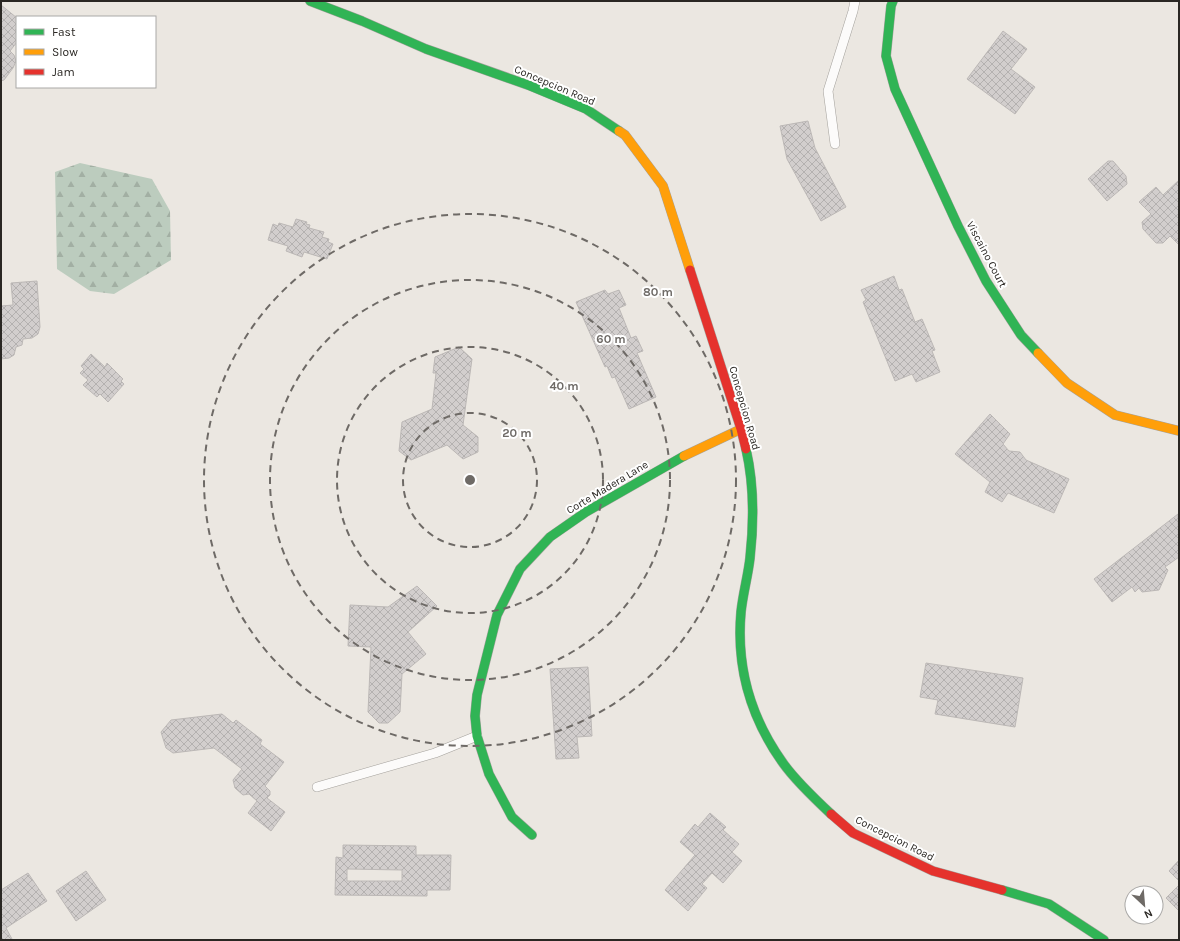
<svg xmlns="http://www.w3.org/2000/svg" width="1180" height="941" viewBox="0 0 1180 941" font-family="Karla,sans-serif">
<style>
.forest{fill:url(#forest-firs)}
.building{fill:url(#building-cross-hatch);stroke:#bcb8b6;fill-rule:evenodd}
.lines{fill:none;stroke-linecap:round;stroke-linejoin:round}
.lane-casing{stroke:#a5a29d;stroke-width:10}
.fast-casing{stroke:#a5a29d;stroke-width:10}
.slow-casing{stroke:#a5a29d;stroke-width:10}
.jam-casing{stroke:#a5a29d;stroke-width:10}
.lane{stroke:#fcfbfa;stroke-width:9}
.fast{stroke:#30b455;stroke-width:9}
.slow{stroke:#ff9f0a;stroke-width:9}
.jam{stroke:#e5322d;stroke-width:9}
.ring{fill:none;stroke:#6e6a66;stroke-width:2;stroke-dasharray:7 5}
.labels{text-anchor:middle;stroke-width:4;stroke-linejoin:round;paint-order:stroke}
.street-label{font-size:11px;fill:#2a2723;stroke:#fff}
.centre{fill:#6e6a66;stroke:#fff;stroke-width:2}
.ring-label{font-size:12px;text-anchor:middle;font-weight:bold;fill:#6e6a66;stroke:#fff;stroke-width:4;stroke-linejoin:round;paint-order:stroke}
</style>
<defs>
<pattern id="forest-firs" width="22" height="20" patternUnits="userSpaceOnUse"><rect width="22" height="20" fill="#bcccbe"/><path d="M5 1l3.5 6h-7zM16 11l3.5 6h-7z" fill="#a2afa3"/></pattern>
<pattern id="building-cross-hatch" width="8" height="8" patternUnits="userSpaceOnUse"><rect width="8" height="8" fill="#d2cecd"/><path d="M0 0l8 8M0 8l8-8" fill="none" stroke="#b4b1b0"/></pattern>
</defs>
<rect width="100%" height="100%" fill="#ebe7e1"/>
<path class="forest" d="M80 163 152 179 170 211 171 260 114 294 90 291 57 269 55 172Z"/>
<path class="building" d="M1 5 17 18V28L15 30 17 31V42L10 51 14 55 16 61 13 68 4 80 1 81Z
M1003 31 1027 49 1011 69 1035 87 1015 114 967 79Z
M808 121 815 148 846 207 821 221 787 159 780 126Z
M1108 161H1113L1126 176 1127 184 1107 201 1088 179Z
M1179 180V245L1170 236 1163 243H1156L1143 229 1142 222 1151 214 1139 202 1156 187 1163 195Z
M296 219 307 222 306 224 310 225 309 228 324 232 322 237 329 239 328 242 333 244 327 259 304 252 302 257 286 251 288 246 268 240 273 224 278 226 279 223 293 227Z
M894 276 899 290 902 289 915 322 922 319 935 350 932 351 940 372 916 382 912 374 895 381 863 302 866 300 861 290Z
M37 281 40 327 38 334 32 338 23 339 22 345 16 347 14 355 9 358 1 359V306L13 305 11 283Z
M605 290 608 294 619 290 626 305 619 308 631 338 636 336 643 351 637 353 656 397 629 409 615 377 612 378 607 366 605 367 576 302Z
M459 347 472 359 463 425 478 437V452L463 459 447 445 411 460 399 451 402 422 432 409 436 373H433L435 357Z
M91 354 105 367 107 363 123 379 121 381 124 384 108 402 100 394 97 397 83 385 88 380 80 373 84 369 81 366Z
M990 414 1010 434 1003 444 1009 451 1020 452 1026 460 1069 479 1054 513 1008 493 1002 502 985 492 990 482 955 454Z
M1178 514 1179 557 1165 567 1168 570 1159 590 1142 592 1139 588 1135 592 1132 587 1112 602 1094 579Z
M417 586 437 606 408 632 426 654 402 674 400 712 388 723H379L368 712 371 647 348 646 350 605 388 607Z
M926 663 1023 678 1015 727 935 714 938 700 920 697Z
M588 667 592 736 577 737 579 758 556 759 550 669Z
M222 714 233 723 236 720 262 740 260 744 284 762 265 786 270 791V795L267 798 285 812 271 831 248 813 257 801 249 794 243 795 235 788 233 780 242 769 214 748 173 753 166 748 161 732 171 720Z
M710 813 726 827 723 830 739 844 732 852 742 861 723 883 712 873 702 884 707 888 688 911 665 890 695 855 680 842 695 824 698 827Z
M343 845 416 846V855H451L450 890H427V896L335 895 336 857 343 858ZM347 869 402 870V881H347Z
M1179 860V881L1169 871Z
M86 871 106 900 76 921 56 891Z
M28 873 47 901 6 928 12 939 10 940H1V890Z
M1179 885V911L1166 898Z"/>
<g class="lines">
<defs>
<path id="lane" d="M835 144 828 91 853 11 855 1
M317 787 435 753 477 736"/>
<path id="fast" d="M310 1 362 21 426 49 528 85 586 109 619 131
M893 1 891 6 886 56 895 89 958 226 986 281 1021 335 1038 353
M746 449C754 484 754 522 750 558 748 576 743 593 741 612 736 668 750 717 783 763 795 780 816 800 831 814
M532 835 512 817 489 774 477 736 475 716 477 695 497 615 520 569 550 537 586 512 684 456
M1002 890 1049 904 1104 940"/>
<path id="slow" d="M619 131 625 135 663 186 690 270
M1038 353 1067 383 1115 415 1179 431
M684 456 741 429"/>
<path id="jam" d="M690 270 741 429 746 449
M831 814 853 833 933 871 1002 890"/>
</defs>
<use href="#lane" class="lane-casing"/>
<use href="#fast" class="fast-casing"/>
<use href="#slow" class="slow-casing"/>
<use href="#jam" class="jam-casing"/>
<use href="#lane" class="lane"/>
<use href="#fast" class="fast"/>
<use href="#slow" class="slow"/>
<use href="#jam" class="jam"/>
</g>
<g class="ring">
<circle cx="470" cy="480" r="67"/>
<circle cx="470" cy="480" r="133"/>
<circle cx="470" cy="480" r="200"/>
<circle cx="470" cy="480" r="266"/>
</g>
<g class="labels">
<g class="street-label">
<text transform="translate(555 85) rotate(23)" y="4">Concepcion Road</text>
<text transform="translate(987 254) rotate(62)" y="4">Viscaino Court</text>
<text transform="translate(745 408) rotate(74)" y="4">Concepcion Road</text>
<text transform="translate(607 487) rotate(-31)" y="4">Corte Madera Lane</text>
<text transform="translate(895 838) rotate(27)" y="4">Concepcion Road</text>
</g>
</g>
<circle cx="470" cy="480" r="6" class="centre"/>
<g class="ring-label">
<text x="658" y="296">80 m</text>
<text x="611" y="343">60 m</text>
<text x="564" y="390">40 m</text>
<text x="517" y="437">20 m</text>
</g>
<rect width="1180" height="941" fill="none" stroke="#2a2723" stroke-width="4"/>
<rect x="16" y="16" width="140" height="72" fill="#ffffff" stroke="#aaa9a7"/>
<rect x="24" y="29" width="20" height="6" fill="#30b455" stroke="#aaa9a7"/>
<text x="52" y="36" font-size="12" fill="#2a2723">Fast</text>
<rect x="24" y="49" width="20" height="6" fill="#ff9f0a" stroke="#aaa9a7"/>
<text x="52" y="56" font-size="12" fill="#2a2723">Slow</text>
<rect x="24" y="69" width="20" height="6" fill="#e5322d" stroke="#aaa9a7"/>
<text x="52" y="76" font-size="12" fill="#2a2723">Jam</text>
<g transform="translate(1144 905) rotate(154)"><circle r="19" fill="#ffffff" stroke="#aaa9a7"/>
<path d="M0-3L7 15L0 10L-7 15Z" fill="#6e6a66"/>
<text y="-6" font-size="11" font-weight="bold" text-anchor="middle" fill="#2a2723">N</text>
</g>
</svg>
